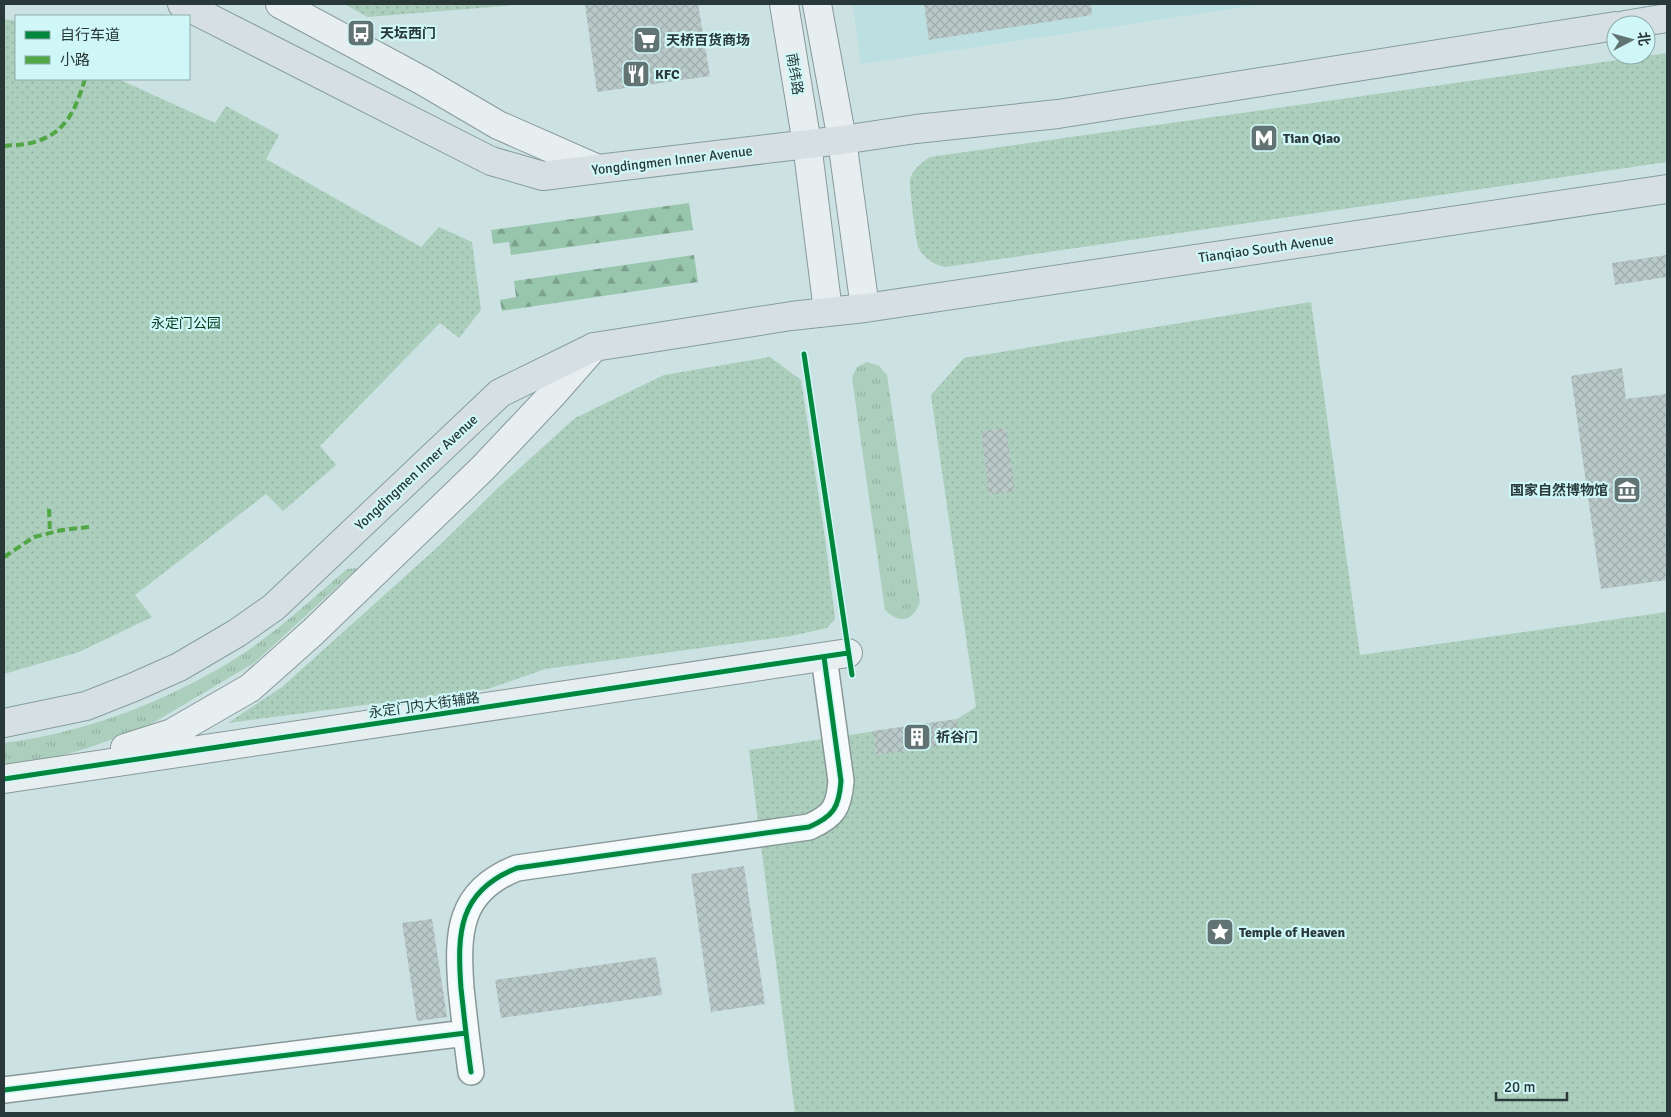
<svg xmlns="http://www.w3.org/2000/svg" width="1671" height="1117" viewBox="0 0 1671 1117" font-family="Signika,'Noto Sans SC',sans-serif">
<style>
.built{fill:#bce0e1}
.grass{fill:url(#grass-tufts)}
.forest{fill:url(#forest-firs)}
.park{fill:url(#park-dots)}
.building{fill:url(#building-cross-hatch)}
.lines{fill:none;stroke-linecap:round;stroke-linejoin:round}
.street-casing{stroke:#899999;stroke-width:28}
.secondary-casing{stroke:#899999;stroke-width:30}
.primary-casing{stroke:#859da2;stroke-width:30}
.street{stroke:#f7fafb;stroke-width:25}
.secondary{stroke:#e7eeef;stroke-width:28}
.primary{stroke:#d6e0e3;stroke-width:28}
.quiet{stroke:#51a645;stroke-width:4;stroke-dasharray:8 4;stroke-linecap:butt}
.cycleway-casing{stroke:#d0f7f8;stroke-width:8}
.cycleway{stroke:#00873e;stroke-width:5}
.labels{text-anchor:middle;stroke-width:4.5;stroke-linejoin:round;paint-order:stroke}
.poi-label{font-size:14px;font-weight:bold;fill:#293839;stroke:#d0f7f8;text-anchor:start}
.street-label{font-size:14px;fill:#293839;stroke:#d0f7f8}
.park-label{font-size:14px;fill:#063d1e;stroke:#d0f7f8}
</style>
<defs>
<pattern id="grass-tufts" width="24" height="20" patternUnits="userSpaceOnUse" patternTransform="scale(1.25)"><rect width="24" height="20" fill="#abcfbc"/><path d="M3 7l-1-3M5 7V3M7 7l1-3M15 17l-1-3M17 17v-4M19 17l1-3" fill="none" stroke="#93b2a2"/></pattern>
<pattern id="forest-firs" width="22" height="20" patternUnits="userSpaceOnUse" patternTransform="scale(1.25)"><rect width="22" height="20" fill="#98c6ad"/><path d="M5 1l3.5 6h-7zM16 11l3.5 6h-7z" fill="#7ca28e"/></pattern>
<pattern id="park-dots" width="8" height="8" patternUnits="userSpaceOnUse" patternTransform="scale(1.25)"><rect width="8" height="8" fill="#abcfbc"/><path d="M2 2h.1M6 6h.1" fill="none" stroke="#93b2a2" stroke-width="1.8" stroke-linecap="round"/></pattern>
<pattern id="building-cross-hatch" width="8" height="8" patternUnits="userSpaceOnUse" patternTransform="scale(1.25)"><rect width="8" height="8" fill="#b9c9c7"/><path d="M0 0l8 8M0 8l8-8" fill="none" stroke="#9fadac"/></pattern>
</defs>
<rect width="100%" height="100%" fill="#cce1e2"/>
<path class="built" d="M853 4H1265L861 64Z"/>
<path class="grass" d="M867 362 879 366 887 375 920 602C913 622 899 624 885 610L852 378 857 367Z
M358 568 254 663 146 727 88 748 32 764 4 768V743C88 732 169 701 241 655 279 630 313 598 347 569Z"/>
<path class="forest" d="M689 203 693 230 511 255 509 242 493 244 491 230Z
M694 255 698 282 502 311 500 300 516 297 514 281Z"/>
<path class="park" d="M344 4H527L368 17Z
M4 19 16 21V79H118L215 123 226 106 279 135 266 159 421 247 439 227 472 242 481 310 459 338 440 323 320 446 336 465 283 511 266 494 135 595 152 617 79 652 4 674Z
M1667 53V162L945 267C934 265 922 257 918 246 916 241 909 185 910 180 912 170 921 163 930 157Z
M1311 302 1360 655 1667 612V1113H795L749 750 957 719 976 707 931 395 964 358Z
M770 357 801 380 825 538 835 619 827 628 791 636 545 669 488 689 228 723 282 687 441 544 500 486 575 418 664 375Z"/>
<path class="building" d="M585 4H698L710 76 597 92Z
M924 4H1091L1092 15 929 40Z
M1667 255V277L1615 285 1612 263Z
M1622 368 1626 399 1667 394V580L1601 589 1571 376Z
M1006 428 1015 491 989 495 981 431Z
M957 719 961 743 876 755 873 731Z
M744 866 765 1004 711 1012 691 874Z
M432 919 447 1017 417 1021 402 923Z
M656 957 662 995 501 1018 495 980Z"/>
<g class="lines">
<defs>
<path id="street" d="M471 1072C467 1044 464 1016 461 988 457 933 458 891 517 868L809 827C834 816 839 807 841 781L824 657
M4 1090 466 1033"/>
<path id="secondary" d="M280 4 423 81 498 125 598 169
M784 4 807 144 828 311
M817 4 842 140 865 308
M125 748 172 733 250 688 313 632 483 468 551 396 594 347
M4 779 848 653"/>
<path id="primary" d="M182 4 491 161 543 176 598 169 842 140 916 129 1058 114 1616 26
M1625 25 1667 18
M4 723 86 706 134 687 179 667 237 633 274 607 500 393 594 347 791 316 865 308 1667 189"/>
</defs>
<use href="#street" class="street-casing"/>
<use href="#secondary" class="secondary-casing"/>
<use href="#primary" class="primary-casing"/>
<use href="#street" class="street"/>
<use href="#secondary" class="secondary"/>
<use href="#primary" class="primary"/>
<path class="quiet" d="M4 146C13 145 22 145 31 143 66 134 75 111 85 79
M49 509 50 533
M4 557 34 537 62 530 89 527"/>
<defs>
<path id="cycleway" d="M804 354 852 675
M4 779 848 653
M471 1072C467 1044 464 1016 461 988 457 933 458 891 517 868L809 827C834 816 839 807 841 781L824 657
M4 1090 466 1033"/>
</defs>
<use href="#cycleway" class="cycleway-casing"/>
<use href="#cycleway" class="cycleway"/>
</g>
<defs>
<symbol id="bus-square" viewBox="-11 -11 22 22"><rect x="-9" y="-9" width="18" height="18" rx="4" fill="#627374" stroke="#d0f7f8"/><path d="M-5-6H5V4H4V6H2V4H-2V6H-4V4H-5ZM-3.5-4V0h7V-4ZM-3.5 1.2v1.5H-2V1.2ZM2 1.2v1.5H3.5V1.2Z" fill="#fff"/></symbol>
<symbol id="supermarket-square" viewBox="-11 -11 22 22"><rect x="-9" y="-9" width="18" height="18" rx="4" fill="#627374" stroke="#d0f7f8"/><path d="M-6-5.5h2.5l.6 2H6L4.5 2H-2.5L-4.4-4H-6ZM-1.5 3.2a1.3 1.3 0 1 0 .1 0ZM3 3.2a1.3 1.3 0 1 0 .1 0Z" fill="#fff"/></symbol>
<symbol id="restaurant-square" viewBox="-11 -11 22 22"><rect x="-9" y="-9" width="18" height="18" rx="4" fill="#627374" stroke="#d0f7f8"/><path d="M-5-6h1v4h1v-4h1v4h1v-4h1v5L-1.5 .5V6h-2V.5L-5-1ZM5-6V6H3V1.5H1.5Q1.5-4 5-6Z" fill="#fff"/></symbol>
<symbol id="metro-square" viewBox="-11 -11 22 22"><rect x="-9" y="-9" width="18" height="18" rx="4" fill="#627374" stroke="#d0f7f8"/><path d="M-5.5 5V-5H-3L0 0L3-5H5.5V5H3V-.5L0 4L-3-.5V5Z" fill="#fff"/></symbol>
<symbol id="museum-square" viewBox="-11 -11 22 22"><rect x="-9" y="-9" width="18" height="18" rx="4" fill="#627374" stroke="#d0f7f8"/><path d="M0-6L6-3V-2H-6V-3ZM-5-1h2V3h-2ZM-1-1h2V3h-2ZM3-1h2V3H3ZM-6 4H6V6H-6Z" fill="#fff"/></symbol>
<symbol id="building-square" viewBox="-11 -11 22 22"><rect x="-9" y="-9" width="18" height="18" rx="4" fill="#627374" stroke="#d0f7f8"/><path d="M-4-6H4V6H1V3H-1V6H-4ZM-2.5-4.3h1.7v1.8h-1.7ZM.8-4.3h1.7v1.8H.8ZM-2.5-1h1.7V.8h-1.7ZM.8-1h1.7V.8H.8Z" fill="#fff"/></symbol>
<symbol id="sight-square" viewBox="-11 -11 22 22"><rect x="-9" y="-9" width="18" height="18" rx="4" fill="#627374" stroke="#d0f7f8"/><path d="M0-6L1.8-2.2L6-1.7L2.9 1.2L3.7 5.4L0 3.3L-3.7 5.4L-2.9 1.2L-6-1.7L-1.8-2.2Z" fill="#fff"/></symbol>
</defs>
<g fill-rule="evenodd">
<use href="#bus-square" x="345" y="17" width="32" height="32"/>
<use href="#supermarket-square" x="631" y="24" width="32" height="32"/>
<use href="#restaurant-square" x="620" y="58" width="32" height="32"/>
<use href="#metro-square" x="1248" y="122" width="32" height="32"/>
<use href="#museum-square" x="1611" y="474" width="32" height="32"/>
<use href="#building-square" x="901" y="721" width="32" height="32"/>
<use href="#sight-square" x="1204" y="916" width="32" height="32"/>
</g>
<g class="labels">
<g class="poi-label">
<text x="380" y="38">天坛西门</text>
<text x="666" y="45">天桥百货商场</text>
<text x="655" y="79">KFC</text>
<text x="1283" y="143">Tian Qiao</text>
<text x="1608" y="495" text-anchor="end">国家自然博物馆</text>
<text x="936" y="742">祈谷门</text>
<text x="1239" y="937">Temple of Heaven</text>
</g>
<g class="street-label">
<text transform="translate(795 74) rotate(81)" y="5">南纬路</text>
<text transform="translate(672 160) rotate(-7)" y="5">Yongdingmen Inner Avenue</text>
<text transform="translate(1266 248) rotate(-8)" y="5">Tianqiao South Avenue</text>
<text transform="translate(416 472) rotate(-43)" y="5">Yongdingmen Inner Avenue</text>
<text transform="translate(424 705) rotate(-8)" y="5">永定门内大街辅路</text>
</g>
<g class="park-label">
<text x="186" y="328">永定门公园</text>
</g>
</g>
<rect width="1671" height="1117" fill="none" stroke="#293839" stroke-width="10"/>
<rect x="15" y="15" width="175" height="65" fill="#d0f7f8" stroke="#8dabac"/>
<rect x="25" y="31" width="25" height="8" fill="#00873e" stroke="#8dabac"/>
<text x="60" y="40" font-size="15" fill="#293839">自行车道</text>
<rect x="25" y="56" width="25" height="8" fill="#51a645" stroke="#8dabac"/>
<text x="60" y="65" font-size="15" fill="#293839">小路</text>
<g transform="translate(1631 40) rotate(84)"><circle r="24" fill="#d0f7f8" stroke="#8dabac"/>
<path d="M0-4L9 19L0 12L-9 19Z" fill="#627374"/>
<text y="-8" font-size="14" font-weight="bold" text-anchor="middle" fill="#293839">北</text>
</g>
<path d="M1496 1092v8h71v-8" fill="none" stroke="#293839" stroke-width="2.5"/>
<text x="1504" y="1092" font-size="15" fill="#293839" stroke="#d0f7f8" stroke-width="4" paint-order="stroke">20 m</text>
</svg>
